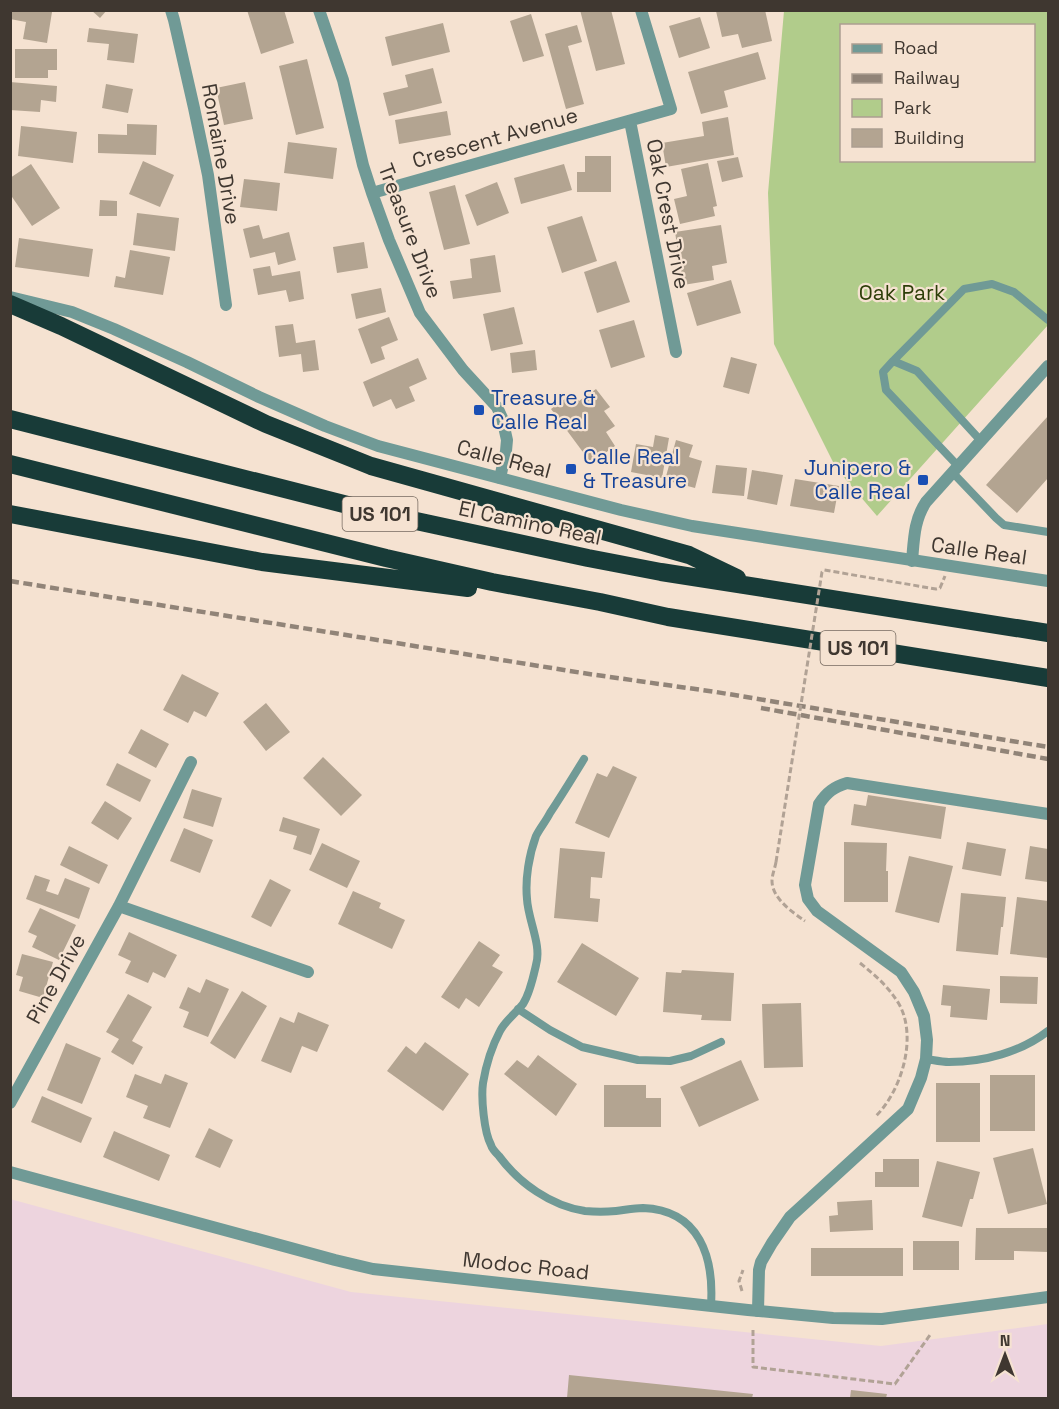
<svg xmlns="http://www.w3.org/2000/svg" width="1059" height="1409" viewBox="0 0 1059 1409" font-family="'Space Grotesk',sans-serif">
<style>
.education{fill:#edd4de}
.green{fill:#b1cc8b;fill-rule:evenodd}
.building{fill:#b3a491}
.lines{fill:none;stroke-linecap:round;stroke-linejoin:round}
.path{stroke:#b1a295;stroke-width:3;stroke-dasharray:6 3;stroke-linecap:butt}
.service{stroke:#709a96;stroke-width:8}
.minor{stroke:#709a96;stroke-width:12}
.tertiary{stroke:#709a96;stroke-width:12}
.motorway{stroke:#183b38;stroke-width:18}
.rail{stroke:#918478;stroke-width:4.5;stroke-dasharray:9 4.5;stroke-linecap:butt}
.path-bridge{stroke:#b1a295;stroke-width:3;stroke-dasharray:6 3;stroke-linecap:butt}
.transit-dot{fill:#1a4fb4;stroke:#f5e2d1;stroke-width:2}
.labels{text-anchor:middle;stroke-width:4.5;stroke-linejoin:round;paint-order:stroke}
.shield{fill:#f5e2d1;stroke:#766a60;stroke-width:1.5}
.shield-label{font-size:20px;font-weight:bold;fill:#3f3730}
.street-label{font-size:21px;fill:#3f3730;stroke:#f5e2d1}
.park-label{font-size:21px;fill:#2d3e08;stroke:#f5e2d1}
.transit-label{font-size:21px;fill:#164399;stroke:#f5e2d1;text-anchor:start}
</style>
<rect width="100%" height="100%" fill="#f5e2d1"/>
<path class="education" d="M10 1199 351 1292 881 1346 1048 1324V1398H11Z"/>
<path class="green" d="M784 11H1048V325L877 516 836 468 774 344 768 193ZM842 26H1034V160H842Z"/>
<path class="building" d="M10 10 52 12 47 43 23 39 26 22 10 19Z
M91 10H107L100 18Z
M247 10H284L294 43 261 54Z
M580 10H611L625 64 596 71Z
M765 10 772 41 742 48 738 34 722 37 716 11Z
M531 14 544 56 523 62 510 21Z
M700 17 710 48 679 58 669 26Z
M443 23 450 52 392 66 385 37Z
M577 25 582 42 568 46 584 104 566 109 545 34Z
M89 28 138 34 134 63 107 60 109 44 87 42Z
M15 49H57V70H48V78H15Z
M758 52 766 79 724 91 728 107 701 114 688 72Z
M307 59 324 128 296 135 279 66Z
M433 68 442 103 389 116 383 93 408 87 405 75Z
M10 82 57 86 56 102 41 100 40 112 10 110Z
M245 82 253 119 224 125 216 88Z
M106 84 133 89 128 113 102 108Z
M447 111 451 135 399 144 395 120Z
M728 117 734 155 666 167 662 143 704 136 702 122Z
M127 124 157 125 156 155 98 153V134L127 135Z
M21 126 77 132 73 163 18 156Z
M288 142 337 148 333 179 284 173Z
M585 156H611V192H577V172H585Z
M738 157 743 177 722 182 717 161Z
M143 161 174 175 160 207 129 194Z
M708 163 717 206 713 207 715 216 680 224 674 199 687 196 681 169Z
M31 164 60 208 32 226 10 194V178Z
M564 164 572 190 521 204 514 178Z
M244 179 280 183 277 211 240 207Z
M497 182 509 213 477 226 465 195Z
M455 185 470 244 444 250 429 192Z
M100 200 117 201V216H99Z
M137 213 179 218 175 251 133 245Z
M582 216 597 261 562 273 547 227Z
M259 225 263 239 289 232 296 260 278 265 275 252 250 258 243 229Z
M721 225 727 263 712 266 714 280 683 285 675 232Z
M19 238 93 249 89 277 15 267Z
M364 242 368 268 337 273 333 247Z
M130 250 170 257 163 295 114 287 116 276 125 278Z
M495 255 501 292 453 299 450 281 472 278 470 259Z
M616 261 630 302 597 313 584 272Z
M270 266 272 276 300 271 304 299 289 302 286 290 258 295 253 269Z
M731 280 741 313 697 326 687 293Z
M381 288 386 312 356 319 351 294Z
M514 307 523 344 491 351 483 314Z
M389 317 398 340 381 347 385 359 371 364 358 329Z
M634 320 645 357 611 368 599 330Z
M293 324 296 343 315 340 319 370 303 372 301 354 279 357 275 326Z
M535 350 537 370 512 373 510 353Z
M731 357 757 364 749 394 723 387Z
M418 358 427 379 409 387 415 401 396 409 391 399 373 407 363 382Z
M596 389 610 407 604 411 615 426 606 432 615 446 591 463 551 409 573 393 579 401Z
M1048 416V478L1017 513 986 485Z
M655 435 669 438 662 478 631 472 636 444 653 447Z
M676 440 693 445 689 457 702 461 695 488 665 480Z
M716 465 747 468 744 496 712 493Z
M752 470 783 475 777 505 747 499Z
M795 479 839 486 834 513 790 506Z
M182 674 219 693 206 717 194 711 188 723 163 710Z
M266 703 290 732 266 751 243 722Z
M141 729 169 744 156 768 128 753Z
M323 757 362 795 341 816 303 778Z
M117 763 151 780 140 802 106 785Z
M613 766 637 777 609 838 575 823 597 773 607 777Z
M192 789 222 798 213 827 183 818Z
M868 795 946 807 941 839 851 825 854 804 866 806Z
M105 801 132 818 118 840 91 823Z
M283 817 320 829 311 855 293 849 297 836 279 831Z
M184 828 213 840 200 873 170 861Z
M844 842 887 843 886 871H888V902H844Z
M967 842 1006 849 1001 876 962 869Z
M322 843 360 861 347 888 309 870Z
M69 846 108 865 99 884 60 865Z
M1030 846 1048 849V882L1025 879Z
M560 848 605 852 602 878 591 877 590 898 600 899 598 922 554 918Z
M909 856 953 866 939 923 895 912Z
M35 875 50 880 46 891 58 895 65 878 90 888 79 919 26 899Z
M270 879 291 890 271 927 251 917Z
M353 891 381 903 379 908 405 920 392 949 338 924Z
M961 893 1006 897 1003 927H1001L998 955 956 951Z
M1017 897 1048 901V958L1010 954Z
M40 908 76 925 59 960 32 947 37 936 28 932Z
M129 932 177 955 165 978 153 972 148 983 125 973 131 961 118 955Z
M479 941 500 955 492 966 503 972 479 1007 466 998 459 1009 441 997Z
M582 943 639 978 616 1016 557 982Z
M22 954 53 962 43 998 19 991 23 977 16 975Z
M682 970 734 973 731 1021 701 1020 702 1015 663 1012 666 972 681 973Z
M1000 976 1038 977 1037 1004 1000 1003Z
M206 979 229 989 208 1037 183 1027 189 1012 179 1008 188 987 200 993Z
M943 985 990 989 987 1020 950 1017 951 1006 941 1005Z
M242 991 267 1006 235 1059 210 1043Z
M128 994 152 1007 132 1041 143 1047 133 1065 111 1052 119 1039 106 1032Z
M801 1003 803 1067 764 1068 762 1004Z
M298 1012 329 1025 317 1052 302 1046 291 1073 261 1061 280 1017 294 1023Z
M425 1042 469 1074 443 1111 387 1071 406 1046 416 1054Z
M66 1043 101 1058 82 1104 47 1090Z
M538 1055 577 1084 556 1116 504 1074 517 1060 528 1068Z
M741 1060 759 1100 699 1127 680 1087Z
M135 1074 161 1084 165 1074 188 1083 170 1128 143 1118 148 1106 126 1097Z
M990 1075H1035V1131H990Z
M936 1083H980V1142H936Z
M604 1085H646V1098H661V1127H604Z
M42 1096 92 1118 81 1143 31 1122Z
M209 1128 233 1140 220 1168 195 1157Z
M114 1131 170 1155 159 1181 103 1157Z
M1033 1148 1047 1204 1008 1214 993 1158Z
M883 1159H919V1187H875V1172H883Z
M937 1161 980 1172 973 1199H970L962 1227 922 1217Z
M872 1200 873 1230 830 1232 829 1216 838 1215 837 1202Z
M976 1228H1048V1252L1014 1251V1260H975Z
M913 1241H959V1270H913Z
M811 1248H903V1276H811Z
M569 1375 753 1394 752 1398H567Z
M851 1390 887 1394 886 1398H850Z"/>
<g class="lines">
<path class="path" d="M776 862C775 868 772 875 772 881 772 898 792 912 805 921
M860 963C876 976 888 986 899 1004 918 1038 901 1092 875 1117
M742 1291 739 1281 743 1270
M753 1330V1367L895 1384 930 1335"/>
<path class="service" d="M893 361 964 289 992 284 1014 292 1048 320
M958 466 886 390 883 372 893 361 917 371 981 441
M953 473 996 518 1004 525 1048 532
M584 759C573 777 562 795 550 813 546 821 540 828 536 836 529 855 525 879 527 899 528 920 542 945 536 965 533 978 530 993 523 1004 516 1013 505 1021 500 1031 491 1048 486 1065 483 1083 481 1098 484 1132 491 1145 492 1149 496 1153 499 1156 519 1183 551 1206 585 1211 595 1212 606 1212 616 1211 625 1210 634 1208 643 1208 700 1210 714 1258 711 1305
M518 1009 550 1030 582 1047 638 1060 670 1061 691 1056 721 1042
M926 1059C933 1060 942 1062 949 1062 984 1062 1021 1052 1048 1031"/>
<path class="minor" d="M171 10 174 20 194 108 208 175 226 305
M319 10 343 80 363 165 372 193 389 240 420 313 463 370 497 407 502 418 507 440 506 451 500 478
M630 121 676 352
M372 193 671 109 641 10
M912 561C914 539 914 520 926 502L1048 366
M119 906 308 972
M10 1103 119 906 191 762
M758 1311 759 1270 761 1262 772 1243 790 1217 908 1109 921 1078 926 1059 927 1040 924 1016 914 992 901 972 817 911 808 899 805 885 819 804C827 792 834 787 847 783L1048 814"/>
<path class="tertiary" d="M10 297 72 312 114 329 187 362 259 397 325 426 378 446 621 510 692 526 1048 581
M10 1172 335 1260 373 1269 748 1310 833 1318 882 1319 1048 1297"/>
<path class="motorway" d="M10 304 61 326 266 424 371 466 689 555 737 578
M10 419 379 513 588 558 661 572 1048 633
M10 464 386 558 492 582 600 602 668 617 1048 678
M10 514 262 562 468 588"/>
<path class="rail" d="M10 581 589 674 716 692 1048 747
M761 708 1048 759"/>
<path class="path-bridge" d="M776 862 822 572 824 570 936 589 940 588 945 576"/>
</g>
<g class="transit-dot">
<rect x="473" y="404" width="12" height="12" rx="3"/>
<rect x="565" y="463" width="12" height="12" rx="3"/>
<rect x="917" y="474" width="12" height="12" rx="3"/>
</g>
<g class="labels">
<g class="shield">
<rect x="342.5" y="497" width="75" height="34" rx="4.5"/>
<rect x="820.5" y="631" width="75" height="34" rx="4.5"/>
</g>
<g class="shield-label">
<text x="380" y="521">US 101</text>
<text x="858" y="655">US 101</text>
</g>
<g class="street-label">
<text transform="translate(495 138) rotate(-16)" y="7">Crescent Avenue</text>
<text transform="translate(221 154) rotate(80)" y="7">Romaine Drive</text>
<text transform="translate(668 214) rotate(79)" y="7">Oak Crest Drive</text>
<text transform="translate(410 231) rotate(69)" y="7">Treasure Drive</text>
<text transform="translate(504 459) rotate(15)" y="7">Calle Real</text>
<text transform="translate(530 523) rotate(12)" y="7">El Camino Real</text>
<text transform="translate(979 551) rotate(8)" y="7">Calle Real</text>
<text transform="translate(56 979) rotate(-61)" y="7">Pine Drive</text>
<text transform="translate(526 1266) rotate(6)" y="7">Modoc Road</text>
</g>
<g class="park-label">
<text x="902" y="300">Oak Park</text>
</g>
<g class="transit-label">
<text x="491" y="405">Treasure &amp;<tspan x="491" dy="24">Calle Real</tspan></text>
<text x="583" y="464">Calle Real<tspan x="583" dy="24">&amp; Treasure</tspan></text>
<text x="911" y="475" text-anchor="end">Junipero &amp;<tspan x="911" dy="24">Calle Real</tspan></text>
</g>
</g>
<rect width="1059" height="1409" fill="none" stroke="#3f3730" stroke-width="24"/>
<rect x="840" y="24" width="195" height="138" fill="#f5e2d1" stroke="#ac9e91" stroke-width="1.5"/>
<rect x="852" y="44" width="30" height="9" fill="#709a96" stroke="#ac9e91" stroke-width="1.5"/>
<text x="894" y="54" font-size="18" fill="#3f3730">Road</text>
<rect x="852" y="74" width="30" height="9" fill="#918478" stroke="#ac9e91" stroke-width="1.5"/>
<text x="894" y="84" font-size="18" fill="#3f3730">Railway</text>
<rect x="852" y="99" width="30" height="18" fill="#b1cc8b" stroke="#ac9e91" stroke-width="1.5"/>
<text x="894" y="114" font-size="18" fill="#3f3730">Park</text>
<rect x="852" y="129" width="30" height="18" fill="#b3a491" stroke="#ac9e91" stroke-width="1.5"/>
<text x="894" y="144" font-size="18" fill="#3f3730">Building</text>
<g transform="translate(1005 1355)" stroke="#f5e2d1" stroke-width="4.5" paint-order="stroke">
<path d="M0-4.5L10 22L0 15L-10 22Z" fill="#3f3730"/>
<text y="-9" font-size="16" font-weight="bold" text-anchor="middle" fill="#3f3730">N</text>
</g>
</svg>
